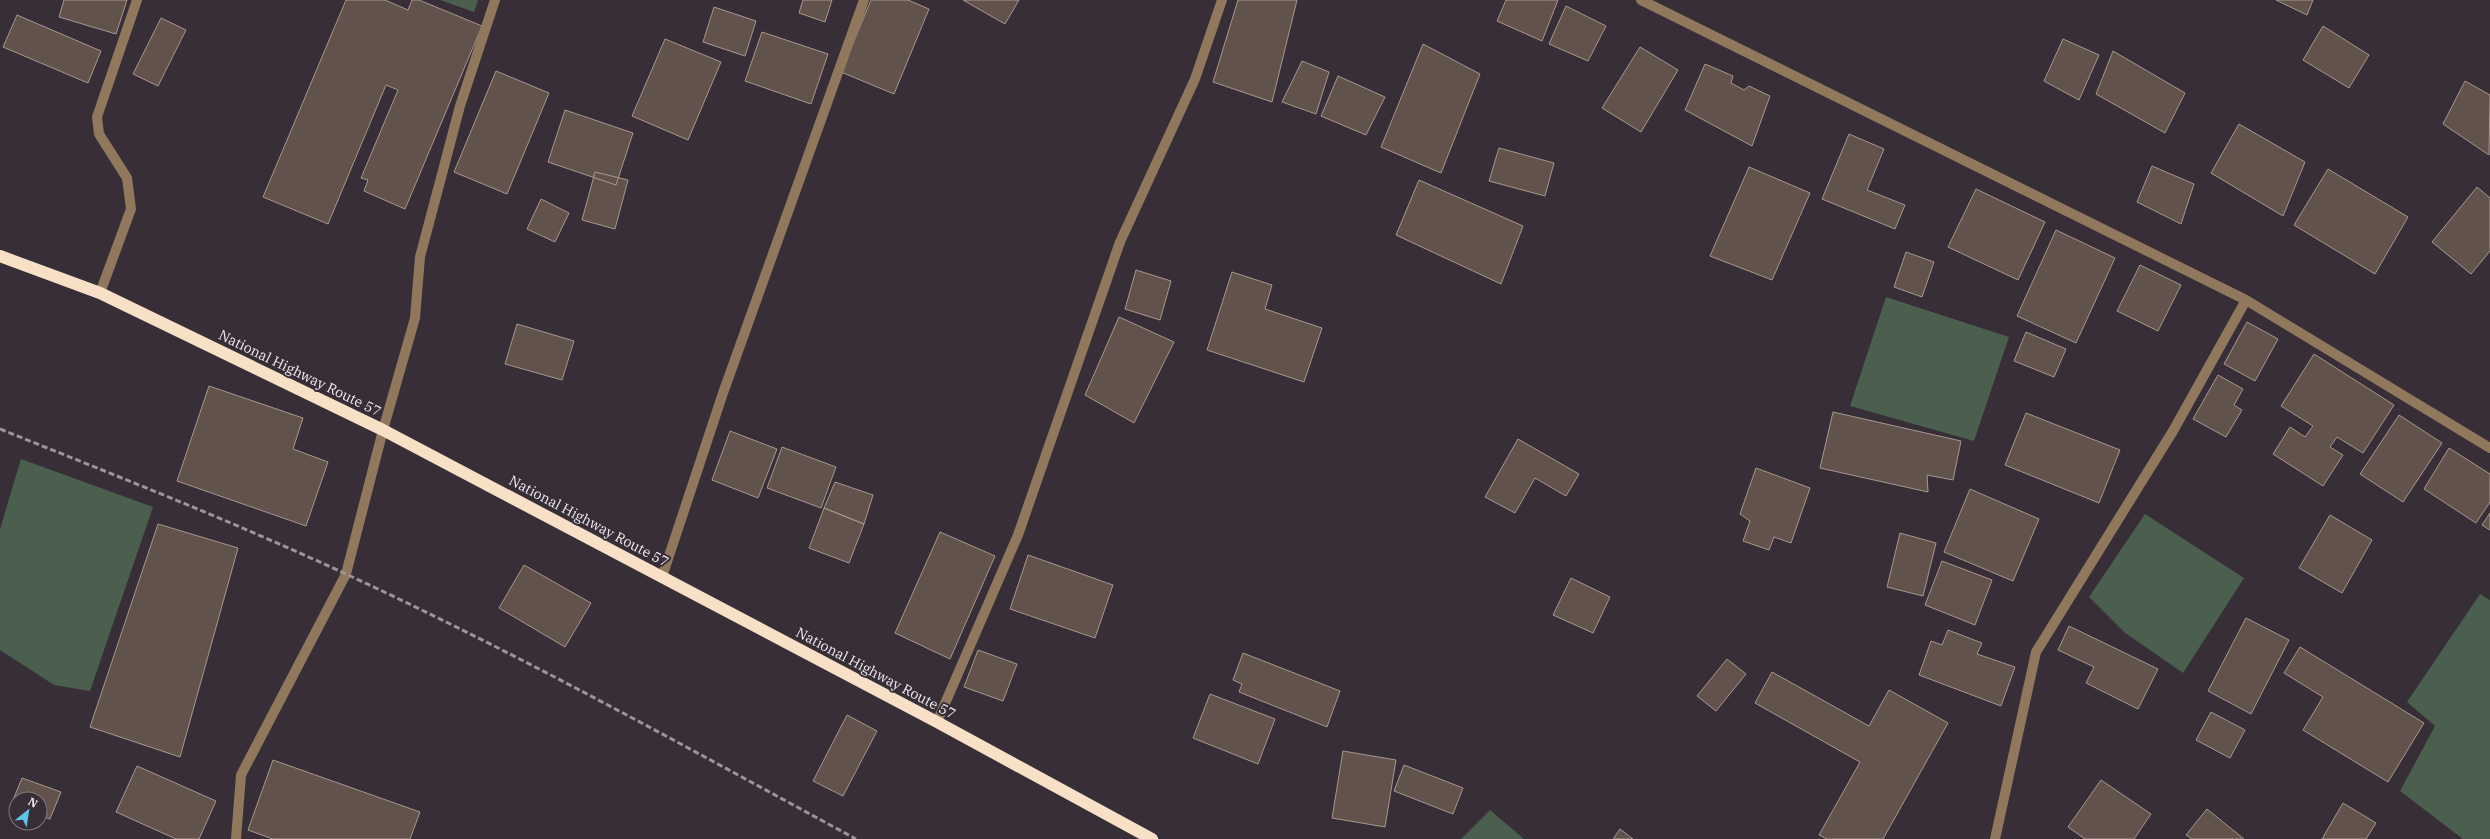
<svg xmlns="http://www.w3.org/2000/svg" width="2490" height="839" viewBox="0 0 2490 839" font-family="'IBM Plex Serif',serif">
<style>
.green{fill:#4a5f4e}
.building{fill:#61534c;stroke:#a7988f}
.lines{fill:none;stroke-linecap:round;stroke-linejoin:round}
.minor{stroke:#8f785c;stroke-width:10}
.highway{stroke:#f7e0c5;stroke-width:12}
.rail{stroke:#9b949b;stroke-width:3;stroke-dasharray:6 3;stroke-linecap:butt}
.labels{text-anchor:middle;stroke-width:4;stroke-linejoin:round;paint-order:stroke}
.street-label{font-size:14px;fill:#f0eaf0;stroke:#372e38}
</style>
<rect width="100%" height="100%" fill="#372e38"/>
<path class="green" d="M440 0H478L474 12Z
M1886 297 2009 337 1974 441 1850 406Z
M21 459 153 507 90 691 54 685 0 650V529Z
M2145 514 2244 578 2183 673 2124 632 2089 597Z
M2480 594 2490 600V839H2463L2400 791 2435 726 2407 702Z
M1490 810 1524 839H1461Z"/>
<path class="building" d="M64 0H127L116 34 59 17Z
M346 0H385L408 10 412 0H419L482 26 405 209 364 191 368 180 361 178 398 90 386 85 328 224 263 197Z
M803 0H832L825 22 799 13Z
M871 0H908L929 9 894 94 841 72Z
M963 0H1019L1005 24Z
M1238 0H1297L1272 102 1213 82Z
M1506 0H1558L1542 41 1497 21Z
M2276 0H2313L2307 15Z
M1566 6 1606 26 1588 61 1549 44Z
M714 7 756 21 745 56 703 42Z
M17 15 101 51 88 83 3 47Z
M161 18 186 30 158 86 133 74Z
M2323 26 2369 55 2349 88 2303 60Z
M762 32 828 54 811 104 745 81Z
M665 39 721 62 688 140 632 116Z
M2063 39 2099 55 2079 100 2044 81Z
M1423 44 1480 74 1441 173 1381 147Z
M1640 47 1678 70 1641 132 1602 108Z
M2113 51 2185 93 2165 133 2096 94Z
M1302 61 1329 72 1316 114 1282 102Z
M1705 64 1733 76 1731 83 1744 90 1749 86 1770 96 1752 146 1685 110Z
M496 71 549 93 507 194 454 172Z
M1338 76 1385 97 1366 135 1321 116Z
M2465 81 2490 95 2489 155 2443 124Z
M565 110 633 133 616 185 548 162Z
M2239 124 2305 162 2283 216 2211 173Z
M1849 134 1884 149 1867 190 1905 205 1895 229 1822 199Z
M1499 148 1554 163 1545 196 1489 181Z
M2152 166 2194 184 2181 224 2137 202Z
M1749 167 1810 193 1772 280 1710 256Z
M2328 169 2408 217 2375 274 2294 225Z
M595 172 628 180 615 229 582 220Z
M1419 180 1523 226 1501 284 1396 235Z
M2477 187 2490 198V251L2471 274 2432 242Z
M1976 189 2045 222 2018 280 1948 247Z
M541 199 569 213 555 242 527 229Z
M2056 230 2115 258 2076 343 2017 316Z
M1906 252 1934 262 1922 297 1894 287Z
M2140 265 2181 285 2158 331 2117 311Z
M1136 270 1171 281 1160 320 1125 309Z
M1232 272 1272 285 1265 309 1322 328 1304 382 1207 350Z
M1119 317 1174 342 1134 423 1085 395Z
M2247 322 2278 339 2255 381 2224 364Z
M517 324 574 341 562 380 505 364Z
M2026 332 2066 349 2054 377 2014 361Z
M2314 354 2394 405 2363 453 2337 437 2330 447 2343 455 2323 486 2273 454 2290 427 2305 437 2313 426 2281 406Z
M2218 375 2243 389 2234 405 2242 410 2226 437 2193 419Z
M209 386 303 418 293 449 328 462 306 526 177 481Z
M1833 412 1961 441 1953 480 1927 475 1928 492 1820 468Z
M2026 413 2120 450 2099 503 2005 465Z
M2399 415 2442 443 2403 502 2360 474Z
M730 431 777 449 758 498 712 480Z
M1518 439 1579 474 1566 496 1535 478 1515 513 1485 497Z
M782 447 836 467 821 508 767 488Z
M2449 448 2490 474V502L2476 523 2424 489Z
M1756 468 1810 488 1791 543 1774 537 1769 550 1743 541 1750 521 1740 514Z
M835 482 873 495 864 524 824 508Z
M1970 489 2039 519 2013 581 1944 552Z
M824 508 864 524 849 563 809 548Z
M2490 513V530L2482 525Z
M2330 515 2372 540 2342 593 2299 568Z
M158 524 238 548 180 757 90 727Z
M940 532 995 556 950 659 895 633Z
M1900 533 1936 543 1923 596 1887 587Z
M1028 555 1113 585 1095 638 1010 609Z
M1942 561 1992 580 1975 625 1925 605Z
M524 565 591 603 565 647 499 608Z
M1571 578 1610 597 1593 633 1553 615Z
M2246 618 2289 640 2251 714 2208 691Z
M2069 626 2158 669 2138 709 2086 683 2094 667 2058 650Z
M1948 630 1982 643 1977 654 2015 667 2001 706 1919 675 1931 641 1942 645Z
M2300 647 2424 723 2388 782 2303 730 2323 697 2284 673Z
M978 650 1017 664 1003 701 964 687Z
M1243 653 1340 691 1327 727 1239 692 1242 684 1233 680Z
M1727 659 1746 674 1716 711 1697 696Z
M1772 672 1869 726 1889 690 1948 723 1883 839H1827L1819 835 1860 762 1755 703Z
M1210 694 1275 719 1258 764 1193 738Z
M2211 712 2245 730 2230 758 2196 740Z
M847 715 877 731 843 796 813 781Z
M1343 751 1396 760 1385 827 1332 818Z
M273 760 420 812 410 839H273L248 830Z
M1404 765 1463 788 1453 814 1394 791Z
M137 766 216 801 199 839H176L116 812Z
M22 778 61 792 50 819 40 816V799H16V807L11 805Z
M2101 780 2151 814 2134 839H2085L2068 827Z
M2343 803 2376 823 2366 839H2322Z
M2207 809 2244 839H2192L2186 835Z
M1620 829 1633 839H1613Z"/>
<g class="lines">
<path class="minor" d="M1641 0 2246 300 2490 448
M100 293 131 209 127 178 99 134 97 117 137 0
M662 577 723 393 864 0
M937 722 1018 535 1120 242 1195 79 1222 0
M236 839 241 775 346 574 383 430 415 318 420 257 460 106 495 0
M1995 839 2036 652 2173 431 2246 300"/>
<path class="highway" d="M0 256 100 293 383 430 937 722 1152 839"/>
<path class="rail" d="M0 429C117 476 234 522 348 575 521 655 688 748 856 839"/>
</g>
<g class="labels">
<g class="street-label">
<text transform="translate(300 373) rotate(26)" y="5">National Highway Route 57</text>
<text transform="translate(589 521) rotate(28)" y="5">National Highway Route 57</text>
<text transform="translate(876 673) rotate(28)" y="5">National Highway Route 57</text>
</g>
</g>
<g transform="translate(28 811) rotate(30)"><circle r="19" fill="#372e38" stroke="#817982"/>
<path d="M0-3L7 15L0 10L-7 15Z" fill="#5bc7e7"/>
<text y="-6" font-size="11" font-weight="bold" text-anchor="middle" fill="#f0eaf0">N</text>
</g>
</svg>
